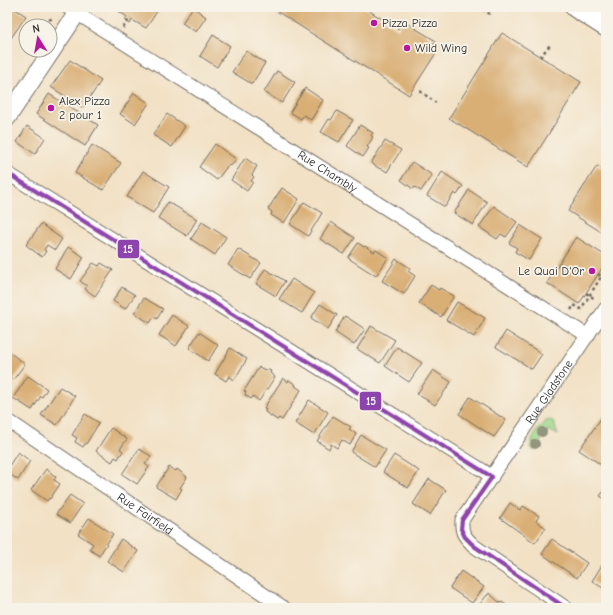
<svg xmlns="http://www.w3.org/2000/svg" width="613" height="615" viewBox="0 0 613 615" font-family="'Comic Neue',sans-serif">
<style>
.green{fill:#9fd88a;stroke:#65825a}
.building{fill:#d9af76}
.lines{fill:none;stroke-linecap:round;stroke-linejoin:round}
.minor-casing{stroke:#716b61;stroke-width:15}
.tertiary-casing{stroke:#716b61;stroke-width:19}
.primary-casing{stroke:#716b61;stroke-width:23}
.path{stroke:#716b61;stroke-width:2.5;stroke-dasharray:3 3;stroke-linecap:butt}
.minor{stroke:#fff;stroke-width:13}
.tertiary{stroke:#fff;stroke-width:17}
.primary{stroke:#fff;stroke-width:21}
.bus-1-casing{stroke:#f7f3e8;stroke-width:7}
.bus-1{stroke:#8e44ad;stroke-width:4}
.tree{fill:#94957e}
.poi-dot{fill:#b5179e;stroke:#f7f3e8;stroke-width:1.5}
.labels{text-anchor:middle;stroke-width:3.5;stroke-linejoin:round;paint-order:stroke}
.poi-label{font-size:12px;fill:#2b2b2b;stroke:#f7f3e8;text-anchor:start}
.street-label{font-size:12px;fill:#2b2b2b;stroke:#f7f3e8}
.line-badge{stroke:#f7f3e8;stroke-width:1.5}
.badge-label{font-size:11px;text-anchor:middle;font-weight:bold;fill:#fff}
</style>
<rect width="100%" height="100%" fill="#f7f3e8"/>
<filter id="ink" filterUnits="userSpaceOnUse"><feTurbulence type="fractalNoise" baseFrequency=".025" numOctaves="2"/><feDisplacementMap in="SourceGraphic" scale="8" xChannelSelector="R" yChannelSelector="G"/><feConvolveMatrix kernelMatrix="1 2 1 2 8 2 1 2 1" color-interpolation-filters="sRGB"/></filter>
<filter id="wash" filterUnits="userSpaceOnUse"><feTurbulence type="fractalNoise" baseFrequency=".012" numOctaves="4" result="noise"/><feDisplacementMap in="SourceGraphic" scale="16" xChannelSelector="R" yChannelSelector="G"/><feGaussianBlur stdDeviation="0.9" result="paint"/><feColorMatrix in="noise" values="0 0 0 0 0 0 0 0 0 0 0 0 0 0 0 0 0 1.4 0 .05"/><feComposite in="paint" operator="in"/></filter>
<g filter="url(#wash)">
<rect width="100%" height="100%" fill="#f2e1c5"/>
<path class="green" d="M548 420 553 421 558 435 548 430 534 451 530 447C530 439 541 423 548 420Z"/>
<g id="blocks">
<path class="building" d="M7 7H12L26 16 7 44Z
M113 7H160L146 28 132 20 130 24 125 20 127 17Z
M193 7 206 17 196 32 182 23Z
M270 7H363L398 29 403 21 436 41 432 47 438 50 409 95Z
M502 33 581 82 528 167 449 118Z
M213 35 230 46 217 67 200 56Z
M246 51 265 63 252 84 232 72Z
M70 60 101 81 83 108 51 87Z
M277 71 295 82 282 103 264 92Z
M305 88 323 100 311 120 304 115 301 119 290 112Z
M134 93 149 103 135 124 120 114Z
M49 94 98 125 85 146 36 114Z
M337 111 353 120 339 142 321 132 329 119 331 120Z
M167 114 185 126 172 147 153 135Z
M360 125 373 133 371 136 373 137 367 147 369 148 363 157 347 146Z
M27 126 45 138 35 154 17 142Z
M385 141 401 150 387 172 381 168 380 169 371 163Z
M215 144 236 159 231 166 228 165 217 180 199 167Z
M92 145 121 163 103 190 75 173Z
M245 158 257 166 252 175 254 177 251 181 253 182 247 191 231 180Z
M412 162 432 175 421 191 415 187 413 189 401 180Z
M597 166 606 171V235L568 211Z
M143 171 169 187 153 213 127 197Z
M442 172 463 186 457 195 454 193 445 207 427 196Z
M282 188 299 199 284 223 271 215 272 212 268 209Z
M469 190 487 202 473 225 454 213Z
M168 202 197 219 187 236 158 218Z
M304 202 322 213 308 236 290 224Z
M494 206 517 222 506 237 501 234 497 239 479 227Z
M202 222 226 237 215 255 191 239Z
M331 222 355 238 344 254 320 239Z
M41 224 62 239 55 250 47 245 44 250 46 251 42 257 26 245Z
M520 225 542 239 529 260 515 252 517 248 509 243Z
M576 237 606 256V262L579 304 547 283Z
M358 243 364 247 365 246 374 252 376 250 388 258 376 276 348 258Z
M68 247 84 257 71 279 55 269Z
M238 249 261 263 250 279 228 265Z
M396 259 410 268 408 271 415 276 404 294 382 281Z
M93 263 99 266 101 263 113 270 95 296 85 289 87 286 80 281Z
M265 269 285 281 276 296 256 284Z
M292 279 314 293 302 313 279 299Z
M431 285 439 290 440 288 454 296 441 317 419 303Z
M122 287 135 295 125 309 113 301Z
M144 298 163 309 157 319 154 317 150 323 134 313Z
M457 302 485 318 474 337 446 320Z
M320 304 337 315 328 329 311 318Z
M172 315 189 326 176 346 159 335Z
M345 316 365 329 354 345 335 332Z
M371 326 395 340 380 363 357 349Z
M506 331 542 354 532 369 496 347Z
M199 332 218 345 208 361 189 348Z
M397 347 422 363 409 382 385 366Z
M230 348 247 359 234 380 229 376 226 381 215 374 228 352V351Z
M9 352 25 364 13 380 10 378 7 382V355Z
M259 367 265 370 266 369 271 371 270 373 275 377 259 401 253 396 251 399 245 395 246 392 244 391Z
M433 370 451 382 435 405 417 394Z
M28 376 47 389 42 397 41 396 32 410 13 398Z
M283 378 288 382 289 380 296 385 295 386 301 390 282 420 279 418 277 420 265 412 266 409 264 408Z
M60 387 75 396 57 425 41 415Z
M470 397 506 420 494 437 459 414Z
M309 400 328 412 314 435 295 423Z
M606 411V468L579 450Z
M85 414 99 423 86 444H85L83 447 75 442 77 438 72 435Z
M333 416 351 427 349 429 356 434 350 445 342 440 337 448 331 444 329 449 317 441Z
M111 428 127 439 120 449 123 451 118 459 115 457 112 462 96 451Z
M361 435 386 450 375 467 351 452Z
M139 449 151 456 145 464 149 467 137 484 122 474Z
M18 452 30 461 18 480 7 472V469Z
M394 455 419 471 408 488 383 472Z
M169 467 176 471 177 469 187 477 180 488 182 489 176 499 156 487Z
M46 469 56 477 54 480 60 484 50 499 49 498 47 501 31 490Z
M429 479 446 490 430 515 413 504Z
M606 488V500L600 496Z
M70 495 83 504 70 523 56 514Z
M510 503 520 510 523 506 539 516 536 521 546 528 535 543 500 518Z
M89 518 113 534 99 556 89 549 93 544 78 534Z
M121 539 138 551 124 572 107 561Z
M552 539 587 563 577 578 542 554Z
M602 565 606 568V590L592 581Z
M461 571 484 587 472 603 450 588Z
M489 593 500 603 502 602 506 605 507 608H477L487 595H488Z"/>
</g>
</g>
<g filter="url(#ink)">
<use href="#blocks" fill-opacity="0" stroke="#716b61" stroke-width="1"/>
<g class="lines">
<defs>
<g id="minor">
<path id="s1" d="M67 7 588 336"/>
<path d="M7 173 482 470 492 477"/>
<path id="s2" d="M7 420 284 608"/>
<path id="s3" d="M566 608 474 546C465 537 461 534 462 520L606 308"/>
</g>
<path id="tertiary" d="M7 118 81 7"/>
<path id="primary" d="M576 7 606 26"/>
</defs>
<use href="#minor" class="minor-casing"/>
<use href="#tertiary" class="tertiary-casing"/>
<use href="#primary" class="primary-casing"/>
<path class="path" d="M477 7 490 14
M49 20 53 18
M123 28 130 18
M540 57 550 45
M420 91 436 103
M605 263 606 264
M598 274 606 279
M586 293 595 299
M571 310 574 305 581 309 606 269"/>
<use href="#minor" class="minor"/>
<use href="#tertiary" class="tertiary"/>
<use href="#primary" class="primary"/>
<defs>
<path id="bus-1" d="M7 173 492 477
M492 477 462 520 461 529 465 537 474 546 566 608"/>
</defs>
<use href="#bus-1" class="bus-1-casing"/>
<use href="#bus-1" class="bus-1"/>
</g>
<g class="tree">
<circle cx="542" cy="432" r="5"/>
<circle cx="535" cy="444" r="5"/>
</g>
</g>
<g class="poi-dot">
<circle cx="374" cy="23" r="4"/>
<circle cx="407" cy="48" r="4"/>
<circle cx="51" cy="108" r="4"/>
<circle cx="592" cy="271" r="4"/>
</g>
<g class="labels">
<g class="poi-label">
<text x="382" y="27">Pizza Pizza</text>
<text x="415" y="52">Wild Wing</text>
<text x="59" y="105">Alex Pizza<tspan x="59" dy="14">2 pour 1</tspan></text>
<text x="584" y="275" text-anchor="end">Le Quai D'Or</text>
</g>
<g class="street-label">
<text dy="4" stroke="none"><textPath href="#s1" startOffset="308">Rue Chambly</textPath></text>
<text dy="4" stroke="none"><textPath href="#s3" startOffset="296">Rue Gladstone</textPath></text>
<text dy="4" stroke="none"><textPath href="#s2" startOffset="167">Rue Fairfield</textPath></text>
</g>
</g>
<g class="line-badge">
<rect x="117" y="239" width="23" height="20" rx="4" fill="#8e44ad"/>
<rect x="359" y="391" width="23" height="20" rx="4" fill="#8e44ad"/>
</g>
<g class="badge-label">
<text x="128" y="253">15</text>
<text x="371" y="405">15</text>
</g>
<rect width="613" height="615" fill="none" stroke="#f7f3e8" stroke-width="24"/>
<g transform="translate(38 38) rotate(349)"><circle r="19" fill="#f7f3e8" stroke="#a5a39c"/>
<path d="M0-3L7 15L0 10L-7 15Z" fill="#b5179e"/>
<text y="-6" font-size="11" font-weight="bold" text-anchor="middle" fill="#2b2b2b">N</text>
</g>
</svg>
